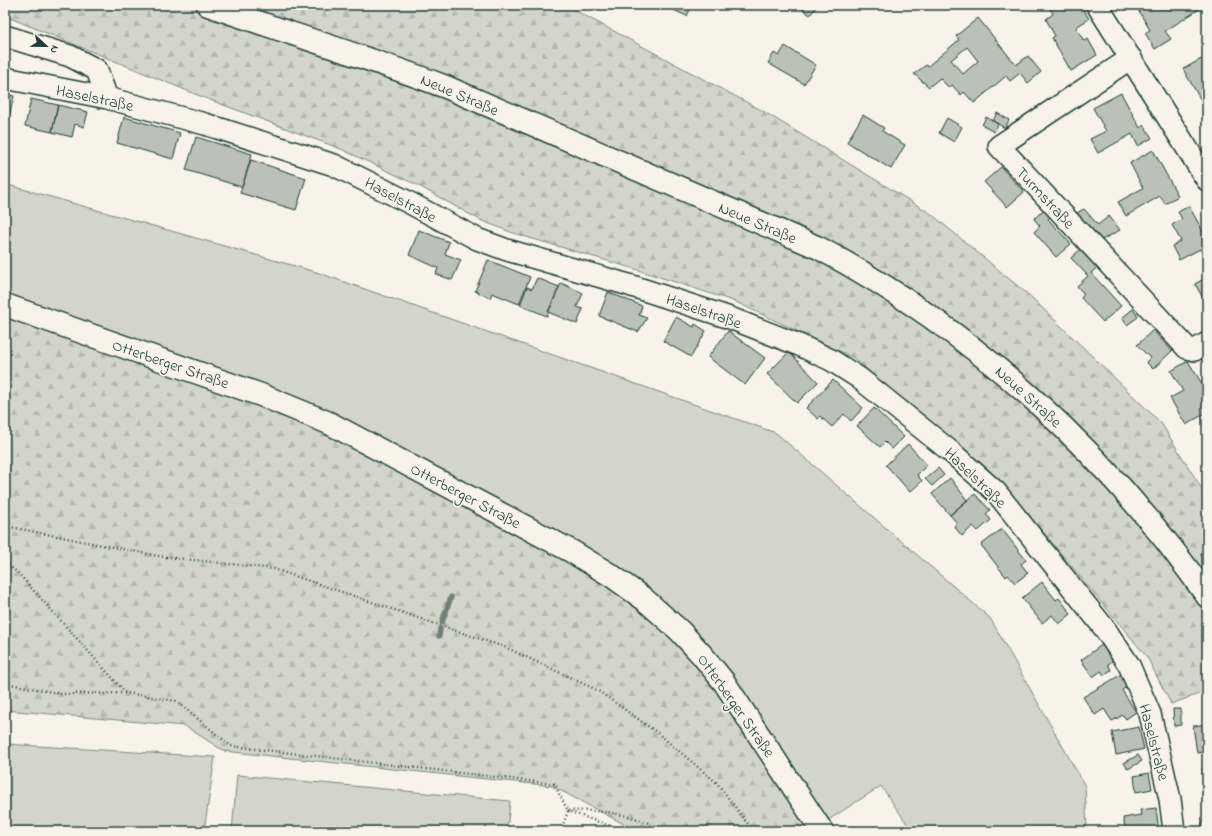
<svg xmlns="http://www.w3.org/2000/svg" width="1212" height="836" viewBox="0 0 1212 836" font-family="'Indie Flower',sans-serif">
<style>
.green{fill:#d3d5ca;stroke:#79897f}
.forest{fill:url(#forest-firs);stroke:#79897f}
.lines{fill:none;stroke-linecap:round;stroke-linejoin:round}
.stream{stroke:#6f8077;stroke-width:5.5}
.building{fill:#bbc1b6;stroke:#1f3d34;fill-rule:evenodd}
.street-casing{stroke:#1f3d34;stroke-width:24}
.secondary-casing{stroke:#1f3d34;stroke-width:25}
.path{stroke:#1f3d34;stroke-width:2.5;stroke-dasharray:1 3;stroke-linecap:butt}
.street{stroke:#f7f3e8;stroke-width:21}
.secondary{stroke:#f7f3e8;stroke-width:22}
.labels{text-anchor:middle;stroke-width:3.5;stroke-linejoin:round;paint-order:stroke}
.street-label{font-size:16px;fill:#1f3d34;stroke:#f7f3e8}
</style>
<defs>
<pattern id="forest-firs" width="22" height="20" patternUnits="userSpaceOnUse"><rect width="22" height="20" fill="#d3d5ca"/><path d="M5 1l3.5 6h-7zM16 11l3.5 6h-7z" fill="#b5b8ae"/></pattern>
</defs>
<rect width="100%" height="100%" fill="#f7f3e8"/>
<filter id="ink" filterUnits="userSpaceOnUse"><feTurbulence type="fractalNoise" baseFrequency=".025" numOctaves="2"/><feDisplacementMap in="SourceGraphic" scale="8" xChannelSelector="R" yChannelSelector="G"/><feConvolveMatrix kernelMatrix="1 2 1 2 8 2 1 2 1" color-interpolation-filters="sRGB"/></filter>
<g filter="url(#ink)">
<path class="green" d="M5 184 316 272 776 433 990 618 1085 786 1087 831H912L881 786 819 826 5 305Z
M5 744 215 757 204 831H5Z
M237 775 510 801 507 831H232Z"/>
<path class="forest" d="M5 5H565L761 110 930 213 1031 297 1161 423 1207 497V691L1171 704 1147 657 1003 484 852 357 736 302 635 269 513 233 480 220 417 185 341 149 205 98 5 16Z
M5 305 261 395 571 551 680 631 822 831H637L552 786 224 751 185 726 5 710Z"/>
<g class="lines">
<path class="stream" d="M442 622 451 597
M439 636 440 629"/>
</g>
<path class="building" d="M662 5H692L687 16Z
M798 5H818L810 15Z
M1048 5H1081L1089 19 1076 27 1084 41 1088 39 1097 55 1071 71 1052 38 1055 36 1046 19 1053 14Z
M1135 5H1206L1165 31 1171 39 1155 49 1145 33 1150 30Z
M978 18 1016 65 1028 56 1041 72 1028 83 1020 73 1010 81 1006 76 974 103 964 92 961 95 952 85 949 88 940 78 929 87 914 74 926 65 928 66 959 40 956 36ZM967 47 978 61 963 74 951 60Z
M785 46 816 65 804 84 768 63 774 53 779 56Z
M1207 56V99L1202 102 1183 69Z
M1121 93 1140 128 1144 125 1152 138 1138 146 1132 134 1098 153 1090 139 1106 131 1093 108Z
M5 94 14 96 8 122H5Z
M31 99 58 105 52 132 25 126Z
M58 105 88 112 84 127 75 124 72 137 52 132Z
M997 113 1009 120 1005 128 993 121Z
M863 115 884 128 882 131 905 145 891 169 847 142Z
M124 117 180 133 173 159 117 143Z
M986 117 998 124 994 132 982 125Z
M947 118 962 127 954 142 939 133Z
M196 137 252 154 242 187 186 170Z
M1153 150 1178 196 1165 204 1160 196 1126 216 1118 202 1143 188 1130 163Z
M251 160 306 178 296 210 240 193Z
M1001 167 1024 192 1007 207 984 182Z
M1189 206 1207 239V254L1204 255 1200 249 1179 260 1172 246 1181 241 1172 225 1182 219 1178 212Z
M1045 208 1052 215 1048 219 1071 244 1056 257 1034 232 1040 226 1034 219Z
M1084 209 1098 225 1109 216 1120 230 1098 242 1073 215Z
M419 230 449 242 445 254 461 260 452 280 436 274 438 268 409 255Z
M1082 248 1099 266 1091 273 1121 306 1103 322 1081 298 1084 294 1077 286 1088 276 1071 258Z
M488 260 530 277 519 304 492 293 490 298 475 291Z
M1207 277V305L1195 284Z
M537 278 559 287 547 316 520 305 527 287 532 289Z
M561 283 583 293 577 307 583 309 577 324 548 312Z
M608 292 642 306 639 315 647 318 638 332 599 316Z
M1133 309 1138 317 1127 325 1122 318Z
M676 317 694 327 695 324 706 331 691 357 663 341Z
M1153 330 1172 351 1153 369 1146 362 1150 358 1137 345Z
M728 331 765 358 745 385 708 357Z
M789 352 818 382 797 403 767 374Z
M1188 361 1207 392V412L1186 425 1170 398 1183 391 1171 371Z
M833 380 863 408 851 421 844 414 832 427 820 416 818 419 806 408Z
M874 408 904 437 892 449 885 442 880 447 857 426Z
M908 444 927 465 917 475 922 481 910 492 886 465Z
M938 468 944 475 932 486 925 479Z
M950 478 967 500 950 515 932 494Z
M975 494 990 510 986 514 991 520 978 531 973 526 962 536 954 526 957 523 950 515Z
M1002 529 1026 560 1021 564 1028 573 1015 583 1008 575 1006 577 981 545Z
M1042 582 1056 600 1059 598 1071 614 1059 624 1052 615 1042 623 1022 598Z
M1103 644 1114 660 1108 664 1111 670 1104 675 1101 671 1093 677 1081 660Z
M1122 674 1129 685 1122 690 1136 712 1126 719 1123 715 1112 721 1104 709 1095 715 1083 697Z
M1173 709H1181V725L1174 726Z
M1207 724V751L1197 753 1193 726Z
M1139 727 1144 749 1116 755 1112 732Z
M1138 755 1142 761 1128 769 1124 763Z
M1207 767V801H1206L1202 768Z
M1149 773 1152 789 1136 792 1134 776Z
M1156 808 1159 831H1126L1123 818 1141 815 1140 810Z
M1207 822V831H1203L1202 823Z"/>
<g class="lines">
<defs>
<path id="street" d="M1097 5 1207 180
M5 36 70 56 97 70 107 98
M1131 58 999 146 1187 348 1195 350 1207 343
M5 78 107 98 205 124 334 165 408 202 477 239 507 250 629 285 730 318 799 345 831 360 859 378 950 451 996 492 1105 629 1129 665 1150 714 1170 799 1174 831"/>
<path id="secondary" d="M208 5C287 33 367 57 446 87L819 248C974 331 1106 452 1207 596
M5 305 261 395 329 423 571 551 612 576 644 599 680 631 702 655 724 682 822 831"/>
</defs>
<use href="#street" class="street-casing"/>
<use href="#secondary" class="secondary-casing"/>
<path class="path" d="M5 526 158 556 274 569 507 648 597 690 655 731 717 783 753 831
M1201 555 1207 550
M5 563 17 572 125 692
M5 683 62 694 126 693 176 701 231 746 554 784 568 811C605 809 634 815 667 831
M561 831 568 811 624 831"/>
<use href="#street" class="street"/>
<use href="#secondary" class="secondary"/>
</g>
</g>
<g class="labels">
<g class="street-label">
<text transform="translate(460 94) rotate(23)" y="6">Neue Straße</text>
<text transform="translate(95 97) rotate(12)" y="6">Haselstraße</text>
<text transform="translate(1046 197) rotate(47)" y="6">Turmstraße</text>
<text transform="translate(401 199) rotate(28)" y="6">Haselstraße</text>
<text transform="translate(758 222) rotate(23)" y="6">Neue Straße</text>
<text transform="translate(704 310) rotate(19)" y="6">Haselstraße</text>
<text transform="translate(171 363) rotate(19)" y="6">Otterberger Straße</text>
<text transform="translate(1029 396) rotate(42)" y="6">Neue Straße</text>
<text transform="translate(976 477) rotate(44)" y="6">Haselstraße</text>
<text transform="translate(466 495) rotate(28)" y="6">Otterberger Straße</text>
<text transform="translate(737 705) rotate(55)" y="6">Otterberger Straße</text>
<text transform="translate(1155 742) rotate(75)" y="6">Haselstraße</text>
</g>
</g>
<rect width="1212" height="836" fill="none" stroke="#f7f3e8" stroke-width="20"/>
<rect x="10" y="10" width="1192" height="816" fill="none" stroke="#1f3d34" stroke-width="1.5" filter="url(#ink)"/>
<g transform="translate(46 46) rotate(112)" stroke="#f7f3e8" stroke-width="3" paint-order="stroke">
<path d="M0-3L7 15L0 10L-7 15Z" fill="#1f3d34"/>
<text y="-6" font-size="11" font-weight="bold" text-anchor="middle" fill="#1f3d34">N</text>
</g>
</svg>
